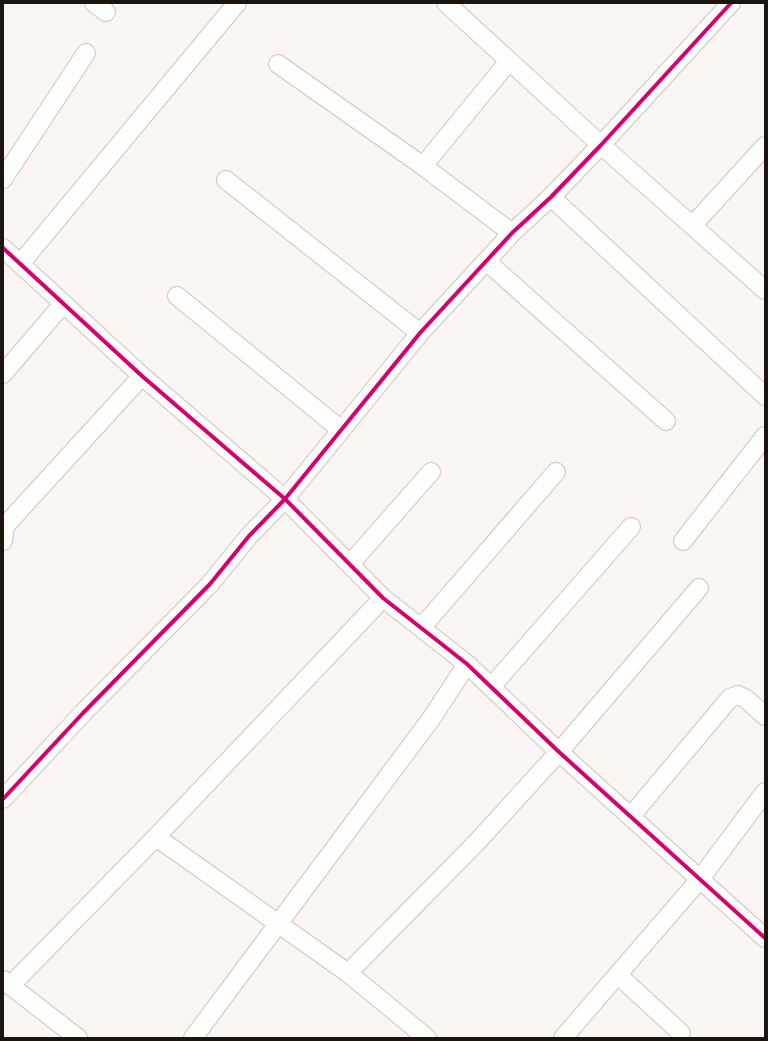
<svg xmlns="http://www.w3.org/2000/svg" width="768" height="1041" viewBox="0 0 768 1041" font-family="Lora,serif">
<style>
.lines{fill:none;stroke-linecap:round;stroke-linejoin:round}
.minor-casing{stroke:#cbc4c0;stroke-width:20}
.minor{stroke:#fefefd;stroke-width:18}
.cycleway-casing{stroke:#fff;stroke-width:6}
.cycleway{stroke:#d6006c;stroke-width:4}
</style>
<rect width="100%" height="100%" fill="#faf5f2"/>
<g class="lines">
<defs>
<path id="minor" d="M94 3 106 12
M446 3 601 145 765 290
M278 64 423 166 512 233
M423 166 509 61
M3 179 86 53
M226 180 420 333
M551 197 765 396
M693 225 765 146
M3 248 142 376 285 499 383 598 467 664 559 752 765 938
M486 261 666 421
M20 264 237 3
M177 296 340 429
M3 374 63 304
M3 524 5 526 3 541
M5 526 142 376
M683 541 765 436
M350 564 431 472
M421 628 556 472
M491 687 631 527
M3 799 83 713 210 584 249 536 285 499 420 333 512 233 551 197 601 145 731 3
M631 816 730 698 738 695 746 699 765 716
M156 837 348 973 427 1038
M348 973 477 842 559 752 699 588
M618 975 681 1033
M3 980 78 1038
M11 985 156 837 383 598
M193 1038 431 719 467 664
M563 1038 700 879 765 792"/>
</defs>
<use href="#minor" class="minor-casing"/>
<use href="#minor" class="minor"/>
<defs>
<path id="cycleway" d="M3 248 142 376 285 499 383 598 467 664 559 752 765 938
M3 799 83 713 210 584 249 536 285 499 420 333 512 233 551 197 601 145 731 3"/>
</defs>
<use href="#cycleway" class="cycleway-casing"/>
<use href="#cycleway" class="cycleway"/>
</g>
<rect width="768" height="1041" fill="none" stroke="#1c140f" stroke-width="8"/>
</svg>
